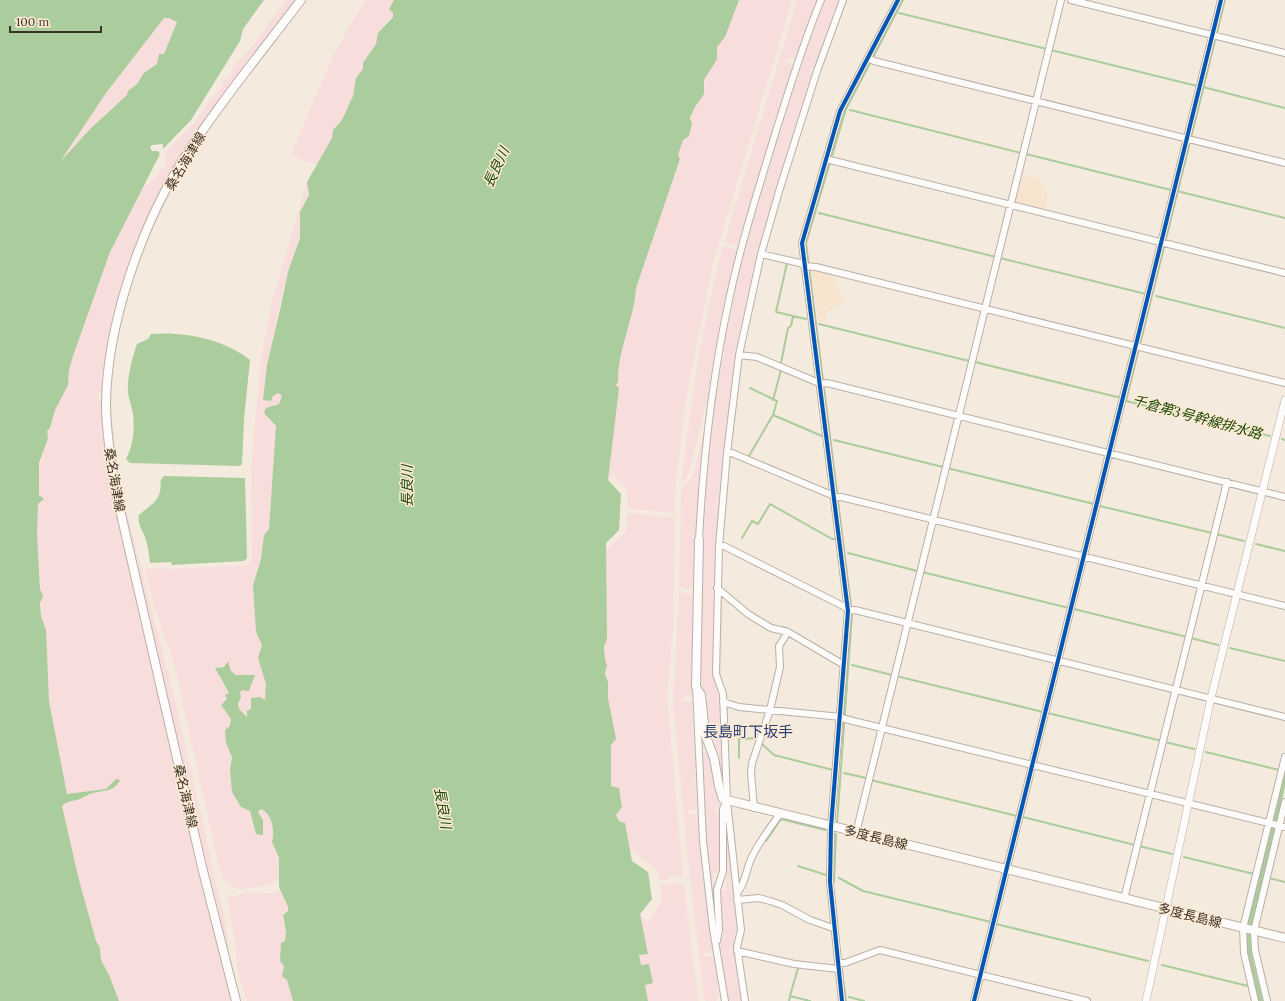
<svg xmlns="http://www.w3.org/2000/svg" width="1285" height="1001" viewBox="0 0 1285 1001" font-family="Lora,'Noto Sans JP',serif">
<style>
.built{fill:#f7e4cf}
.green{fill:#f7dedd}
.water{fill:#abcc9c;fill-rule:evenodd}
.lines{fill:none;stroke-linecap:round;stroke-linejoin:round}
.stream{stroke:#abcc9c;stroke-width:2}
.minor-casing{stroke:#b8b0a7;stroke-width:8}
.tertiary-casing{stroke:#b8b0a7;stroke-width:8}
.secondary-casing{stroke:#b8b0a7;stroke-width:10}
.minor{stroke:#fefcfa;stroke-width:6}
.tertiary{stroke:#fefcfa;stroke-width:7}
.secondary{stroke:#fefcfa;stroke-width:8}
.cycleway-casing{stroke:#ffebd4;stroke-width:6}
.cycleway{stroke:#0057b8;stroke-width:4}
.labels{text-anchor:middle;stroke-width:3;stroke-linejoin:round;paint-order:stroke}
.street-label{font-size:13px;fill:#3a332a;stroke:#ffebd4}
.water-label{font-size:14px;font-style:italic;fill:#154706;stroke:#ffebd4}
.quarter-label{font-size:15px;fill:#254178;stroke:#ffebd4}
</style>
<rect width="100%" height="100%" fill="#f5eade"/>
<path class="built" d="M1020 174 1039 179 1048 195 1044 211 1018 204 1013 198Z
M811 268 835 274 834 280 846 302 827 312 824 323 818 322Z"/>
<path class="green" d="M286 0H295L227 90 203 125 166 187 114 317 105 363 103 391 99 393 98 399 103 402C103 469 125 539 139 605 168 737 199 869 231 1001H119L109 975 101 960 100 948 96 941 79 880 62 806 67 801V794L49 701 46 630 41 616 42 591 40 589 37 535 38 504 43 501C30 484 46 450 47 431L50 428 55 410 68 385 69 370 73 356 110 252 152 151H158L160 154 141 189 147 186 165 166 166 151 195 122 209 101 221 88 222 83 231 74 233 67 250 49Z
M365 0H394L389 9 393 13V17L388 20 377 36 376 44 363 66V69L356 78 353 96 347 109 342 120 335 127 332 138 317 165 292 156 293 149 333 56Z
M739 0H792L713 263 687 393 676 480 675 511 673 513 627 508V491L613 475 608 480 618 387 615 384 618 383C617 351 633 320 636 288L680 159 678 155 683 140 692 123 690 119 705 90 704 80 709 73 717 47 725 37Z
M797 0H819L796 60 788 58 787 62 794 65 739 246 724 243Z
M825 0H841L816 69 811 68 810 70 814 72 760 252 754 251V253L759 255 737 354 733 353 732 355 737 356 724 451H720L719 453 724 454 720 498 715 591 710 590 709 593 715 594 714 676 721 695V701L716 702V704H721L725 795 715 751V734H709L706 700H708V696H706L699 674 700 594H702V590H700L701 539 709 453H712V450H710L714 406 723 355H725V352L723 351 744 251 746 252 747 249 745 248 800 67 802 68 803 65 801 64Z
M164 18H169L177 22 164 54H159L157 64 144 73 137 84 129 91 127 95 102 117 60 162 106 93Z
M307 182C311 194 305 199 302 210 298 220 302 230 299 240 297 251 292 261 289 272 276 312 270 356 263 397L272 400 273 396 278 393 282 396 280 404 275 407 268 417 276 426 269 529 264 535 261 559 254 578 256 632 262 645 258 658 266 684 265 700H251V709L247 713V717L239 709 240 693 242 690 250 689 255 675 240 676 231 671 230 664 217 667 220 679 229 693 222 707 231 719 230 726 226 729V743L232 758 230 769 247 809 253 818 255 831 263 835V820L258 812 261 808 269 814 274 835 273 847 279 858 280 874 278 880 266 886 240 889 230 886 224 880 219 867 174 663 153 602 145 568 173 569 248 565 252 558 251 470 260 366 271 305Z
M723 246 738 250 726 300 709 399 706 404 688 476 685 480 682 479C691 400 702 323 723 246Z
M110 412 113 421 114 440 121 489 172 687 220 899 229 942 227 957C200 843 173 728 147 613 132 547 112 480 110 412Z
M708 416 699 496 694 589H685L679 585 681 490 693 476Z
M627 513 675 518 673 629 667 696 683 877 677 878 676 876 673 875 666 880H659L657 869 630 849 625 823 619 821 616 815 622 807 619 788 611 786V745L613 740C612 729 612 717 610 706 609 703 608 700 608 697 607 692 609 687 608 682 606 668 602 654 607 639L606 550 626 532Z
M679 590 684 594H694L692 696 683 697V701H692L697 809 688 810 689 814H697L713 952 704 953 705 957 714 956 718 982 717 1001H705L704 995 690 880 673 704Z
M720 596H723L721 674 726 692V700L718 675Z
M700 700 703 752H710L719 807 714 808V811H719L720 872 713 873 716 929 704 812H706V809H703Z
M726 822 739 930 735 949 729 950 730 953 735 952 744 1001H727L720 955H722V952H719L723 934 720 891 727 890Z
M682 883 684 886 698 1001H648L644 985 653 983 649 965 641 966 639 955 648 954 640 914 648 923 662 901 660 885Z
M277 890 281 892 288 907 283 918 286 931 285 941 282 942 285 969 283 973 287 980 293 1001H247L237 968 235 940 228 902 229 898C243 891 259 893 275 893Z"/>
<path class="water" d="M0 0H264L243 29 240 41 191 120 163 149V144L152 145 150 147 152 151H158L160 154 110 252 73 356 69 370 68 385 55 410 50 428 47 431 48 438 39 463V495L44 499 38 504 37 535 40 589 43 596 40 603 41 616 46 630 49 701 67 794 106 789 116 779 120 780C114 792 105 790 93 793 87 794 82 799 76 800 69 802 67 801 62 806L79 880 96 941 100 948 101 960 109 975 119 1001H0ZM164 18H169L177 22 164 54H159L157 64 144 73 137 84 128 91 127 95 90 129 60 162 106 93Z
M394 0H739L725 37 717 47V59L704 80V94L695 107 690 118 692 124 689 136 683 140 678 155 680 159 636 288C634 320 617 351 618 383L615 384 619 388 608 480 621 494 619 530 606 543 607 639 604 647 605 660 607 665 605 674 608 682V698L616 739 611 745V786L619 788 622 807 616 815 619 821 625 823 632 861 648 872 652 899 640 914 648 954 639 955 641 965 649 964 653 983 645 985 648 1001H293L287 980 282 976 284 966 280 961 281 943 285 941 286 931 283 915 288 911V907L279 887V858L272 842C275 831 272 813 261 809L258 812 263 820V835L256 834 250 811 241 807 232 792 230 769 232 757 226 743 225 730 230 726 231 719 221 705 227 699 225 695 229 693 215 668 224 667 228 661 231 671 236 675H255L249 691 242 690 240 693 241 697 238 704 239 709 247 717V711L251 709V698L260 697 265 700 266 684 258 658 262 645 256 632 253 585 261 559 264 535 269 529 276 426 264 413 266 408 279 404 282 396 278 393 273 396 271 401 263 400 267 365 282 301 288 272 300 238V212L309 195 307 182 332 138 333 130 342 120 347 109 353 96 356 78 363 69V63L376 44 378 33 393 17V13L389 9Z
M151 334C183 331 225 339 250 360L244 419 242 464 240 466 130 463 126 459C133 446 135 430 133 414 132 407 129 400 128 393 127 378 132 358 137 344L148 339Z
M164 476 245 478 247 558 244 561 172 565 171 562 150 563C149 554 148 545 145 537 142 529 137 524 139 515 146 508 158 503 160 491 162 484 158 482 164 476Z
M1285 767V787L1251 930V951L1263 1001H1258L1245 946 1247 920Z"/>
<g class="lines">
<path class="stream" d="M1225 0 1126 401 1270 436
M899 13 1047 49
M1051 50 1197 86
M1203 87 1285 108
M850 110 1021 153
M1026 154 1171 190
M1177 191 1285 218
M819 213 996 257
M1000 258 1146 294
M787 263 776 312 806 319
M1156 296 1285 328
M819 324 969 361
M975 362 1121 398
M781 363 788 328 791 326 793 316
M750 388 777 401 773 415 822 436
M773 400 781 370
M1282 439 1285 440
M834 440 943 467
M749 456 773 415
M947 468 1094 504
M1100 506 1212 533
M1216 534 1244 541
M742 538 752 521 758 524 770 504 832 539H835
M1256 544 1285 551
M848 553 917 571
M922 572 1069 608
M1074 609 1187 637
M780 627 786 628
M1191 638 1218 645
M1230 648 1285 661
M852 665 892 675
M896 676 1043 712
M1048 713 1162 741
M1165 742 1194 749
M762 744 774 755 833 770
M1206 752 1279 770
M739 758V739L759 738
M844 773 866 778
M871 780 1017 816
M1023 817 1135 845
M837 824 852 614 806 243 846 109 903 0
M766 841 781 819 825 830
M1139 846 1172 854
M1184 857 1254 874
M798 866 826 875
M839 878 863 891 991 922
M1269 878 1285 882
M834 882 836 834
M996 924 1148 961
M841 964 846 1001
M1162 965 1248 986
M790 996 798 968
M849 997 864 1001
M789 1001 790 996 810 1001"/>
<defs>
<path id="minor" d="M1071 0 1285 53
M868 58 874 61 1285 163
M826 159 1285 273
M761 254 804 264
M804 266 816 267 1285 383
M739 355 757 357 819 383
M820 384 827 383 1285 497
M727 453H732L834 496
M834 497H841L1285 606
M699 540C703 460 712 379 729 300 741 243 759 187 776 131 790 87 803 43 821 0
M719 546H724L847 608
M717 588 748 614 771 628 788 632 844 665
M848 611 855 610 1285 717
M696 687 703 841 713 929 725 1001
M723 702 739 707 841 717
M841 718 1285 827
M754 808 751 773 752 763 770 710 780 667 779 646 788 632
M856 833 1061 0
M737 893C745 885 746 870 751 859 758 843 770 828 780 814
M1124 899 1227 482
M737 900 759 898 770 901 782 905 810 920 833 928
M717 941 719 930 717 890 723 871V809L727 801
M737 951 794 964 838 969
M838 963H845L880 950 1087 1001
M745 1001 737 947 741 930 727 801 723 694 716 674 719 546 727 453 739 355 761 254 780 188 817 71 843 0
M842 1001 830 882 831 827 848 611 802 243 840 111 898 0
M974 1001 1221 0
M1255 1001 1244 953 1243 928 1285 757
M1267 1001 1255 950 1254 931 1285 802"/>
<path id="tertiary" d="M1146 1001 1211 698 1285 400"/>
<path id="secondary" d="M699 540 696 687 701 695 705 734 714 758 719 786 723 799 1285 938
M236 1001 202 867 115 488C111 460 106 432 106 404 107 326 140 229 181 163 217 106 260 54 301 0"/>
</defs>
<use href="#minor" class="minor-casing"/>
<use href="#tertiary" class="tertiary-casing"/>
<use href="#secondary" class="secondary-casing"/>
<use href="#minor" class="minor"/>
<use href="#tertiary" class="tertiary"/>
<use href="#secondary" class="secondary"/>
<defs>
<path id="cycleway" d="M842 1001 830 882 831 827 848 611 802 243 840 111 898 0
M974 1001 1221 0"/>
</defs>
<use href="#cycleway" class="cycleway-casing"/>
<use href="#cycleway" class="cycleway"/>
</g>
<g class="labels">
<g class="street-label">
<text transform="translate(185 161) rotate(-59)" y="5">桑名海津線</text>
<text transform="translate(115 480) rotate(80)" y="5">桑名海津線</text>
<text transform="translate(186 796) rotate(77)" y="5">桑名海津線</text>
<text transform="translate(876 837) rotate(14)" y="5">多度長島線</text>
<text transform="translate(1190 915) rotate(14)" y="5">多度長島線</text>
</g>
<g class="water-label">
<text transform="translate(496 167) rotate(-65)" y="5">長良川</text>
<text transform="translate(1197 417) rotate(15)" y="5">千倉第3号幹線排水路</text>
<text transform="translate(407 486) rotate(-90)" y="5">長良川</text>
<text transform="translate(443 808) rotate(80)" y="5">長良川</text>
</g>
<g class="quarter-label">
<text x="748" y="737">長島町下坂手</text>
</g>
</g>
<path d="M10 26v6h91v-6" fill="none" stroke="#3a332a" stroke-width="2"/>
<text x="16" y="26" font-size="12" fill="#3a332a" stroke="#ffebd4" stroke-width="3" paint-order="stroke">100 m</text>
</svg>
